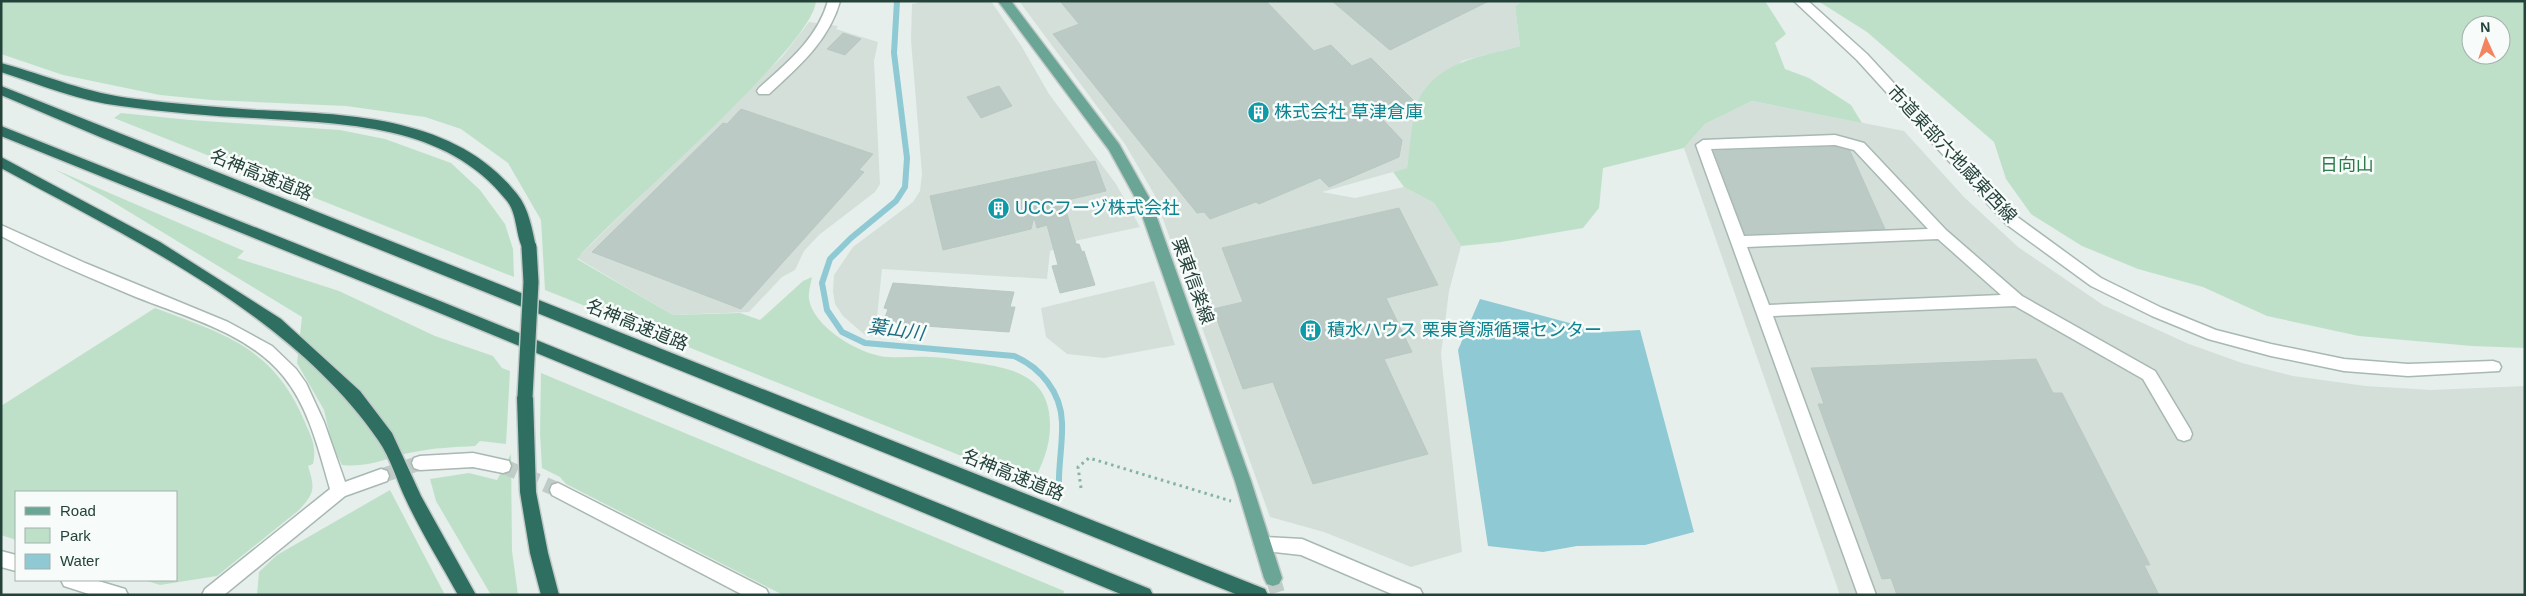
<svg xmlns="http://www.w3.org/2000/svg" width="2526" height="596" viewBox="0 0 2526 596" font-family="Arial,'Noto Sans JP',sans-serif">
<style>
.built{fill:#d4dfda}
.green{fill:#bfe0c8;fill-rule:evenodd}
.water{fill:#8ec9d4}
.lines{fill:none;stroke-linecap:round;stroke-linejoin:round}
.stream{stroke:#8ec9d4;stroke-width:6}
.building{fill:#bbcac4;stroke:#b8c9c2}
.minor-tunnel{stroke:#bfccc8;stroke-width:15;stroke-dasharray:15 8;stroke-linecap:butt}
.major-tunnel{stroke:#bfccc8;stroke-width:15;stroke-dasharray:15 8;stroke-linecap:butt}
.minor-casing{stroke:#a8b8b2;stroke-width:3}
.major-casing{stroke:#c2cac8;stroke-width:3}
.highway-casing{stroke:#c2cac8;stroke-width:3}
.path{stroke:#86b3a5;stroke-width:3;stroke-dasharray:2.5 4;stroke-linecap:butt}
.minor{fill:#fff;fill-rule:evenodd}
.major{fill:#6aa596;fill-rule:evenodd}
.highway{fill:#2f6f62;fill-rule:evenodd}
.highway-bridge-casing{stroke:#c2cac8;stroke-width:18;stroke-linecap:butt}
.highway-bridge{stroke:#2f6f62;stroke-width:15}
.labels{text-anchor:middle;stroke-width:5;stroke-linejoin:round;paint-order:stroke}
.culture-label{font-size:18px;fill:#0d838f;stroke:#f7fbf9;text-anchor:start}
.street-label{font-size:18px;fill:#24423a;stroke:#f7fbf9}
.park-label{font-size:18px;fill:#2d7a4b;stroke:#f7fbf9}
.water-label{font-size:19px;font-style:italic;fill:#1c6f80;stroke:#f7fbf9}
</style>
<rect width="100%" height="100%" fill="#e6efeb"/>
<path class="built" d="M927 1H991L1022 47 1049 94 1116 184 1140 227 1079 240 1050 251 1047 279 882 269 876 326 873 336 865 335 843 316 835 304 833 291 834 275 853 247 913 202 920 191 922 174 911 40 912 4Z
M1019 1H1523L1515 6 1520 46 1462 61 1417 107 1407 168 1322 192 1355 198 1404 187 1434 203 1461 246 1449 291 1441 354 1462 552 1411 567 1324 532 1270 517 1154 194 1125 144Z
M809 22 838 26 836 29 878 42 874 61 880 184 875 192 819 235 804 251 795 270 782 277 749 312 673 315 577 258 782 57Z
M1752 101 1904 131 1964 197 2018 247 2103 305 2189 344 2242 363 2293 376 2366 386 2431 390 2525 386V595H1840L1684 148 1705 124Z
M1154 281 1175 345 1104 358 1067 354 1046 337 1041 308Z"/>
<path class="green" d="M1 1H816C813 47 617 212 577 259L673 315 740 313 760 320 803 281 812 277C811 283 808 293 809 299 813 326 855 351 880 356 896 359 913 356 929 357 943 357 957 360 970 362 1004 367 1043 372 1049 412 1053 439 1045 460 1032 484L545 290 541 220 508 163 461 129 425 117 346 106 211 100 160 95 63 75 1 54Z
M1523 1H1765L1786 34 1775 43 1785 69 1809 78 1851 105 1862 123 1752 101 1705 124 1684 148 1603 168 1599 208 1583 228 1501 242 1461 246 1434 203 1404 187 1393 172 1407 168C1410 148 1411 126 1416 107 1431 62 1481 57 1520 46L1515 6Z
M1818 1H2525V348L2472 346 2359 336 2267 316 2203 287 2138 269 2082 246 2031 214 2006 179 1994 142 1867 32ZM2471 25H2501V55H2471Z
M121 113 190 120 340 130 385 139 451 163 480 190 505 224 513 249 514 277 114 118Z
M54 169 244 251 237 258 339 291 435 336 493 356 502 368 510 371 506 444 480 441 475 446C455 447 434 448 414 452 387 457 371 468 342 465L332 445 324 410 297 363 302 317 103 196Z
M155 308C224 334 273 347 304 420 311 437 317 445 313 464L308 466C315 488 315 493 299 510L217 576 160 585 144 580H176V492H16V540L1 535V406Z
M541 373 1064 591 1063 595H783L566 484 560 477 542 468 540 433Z
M511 454 512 551 518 595H491L436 501 430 479 469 473 497 480Z
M390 490 445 595H257L259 572 277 555Z"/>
<path class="water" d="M1480 299 1603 332 1640 330 1694 532 1645 545 1577 546 1543 552 1488 546 1458 350Z"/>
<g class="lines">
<path class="stream" d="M897 1 894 53 907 158 905 187 896 201 851 238 830 259 822 283 827 310 842 332 865 343 1014 356C1040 367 1061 392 1062 422 1063 444 1058 466 1059 488"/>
</g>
<path class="building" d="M1060 1H1266L1314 51 1331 45 1352 66 1371 58 1417 104 1382 119 1402 140 1399 157 1329 187 1320 178 1259 204 1256 202 1210 219 1204 212 1197 213 1053 34 1079 24Z
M1332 1H1489L1390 50Z
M843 33 861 39 845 55 827 49Z
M999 86 1012 106 981 118 967 97Z
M741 109 873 154 859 170 864 172 741 309 592 252 723 123 727 124Z
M1835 147 1850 151 1885 229 1745 234 1714 151Z
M1095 161 1106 191 1063 201 1076 244H1079L1082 252 1084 251 1095 285 1060 293 1052 266 1058 265 1047 225 1037 228 1034 217 1031 229 943 250 930 196Z
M1399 208 1438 285 1386 298 1412 352 1384 359 1428 454 1313 484 1273 382 1243 389 1213 309 1243 302 1222 248Z
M893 283 1014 292 1010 307H1015L1009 332 883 323 888 309 884 308Z
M2036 359 2053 393H2062L2150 565H2144L2159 595H1897L1891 578 1882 579 1818 404H1824L1811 368Z"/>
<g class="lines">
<path class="minor-tunnel" d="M503 466 558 490
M381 476 420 463"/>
<path class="major-tunnel" d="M1273 578 1278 595"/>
<defs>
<path id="minor" d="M828 1H840C829 41 798 67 769 94H759L757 91 759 88C788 62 817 39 828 1Z
M1794 1H1808L1867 54 2016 216 2101 278 2162 308 2216 330 2271 344 2344 359 2408 364 2493 361 2499 363 2501 367 2499 371 2408 376 2344 371 2271 356 2208 339 2152 316 2091 286 2006 224 1857 60Z
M1835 135 1864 143 1946 230 2022 296 2155 371 2190 429 2192 434 2190 439 2184 441 2178 439 2143 379 2015 306 1773 316 1876 595H1858L1696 145 1703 140ZM1835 145 1854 150 1928 229 1744 236 1711 149ZM1938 239 2001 295 1769 305 1747 247Z
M1 225 85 263 228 322 272 346 296 369 306 383 324 422 345 482 381 469 387 471 389 476 387 481 345 496 224 595H202L205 589 330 489C319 451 309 408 284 377 249 333 186 317 136 297 90 278 45 259 1 236Z
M473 453 509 461 511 466 509 471 503 473 473 467 420 470 414 468 412 463 414 458 420 456Z
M558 483 766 589 769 595H743L552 495 550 490 552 485Z
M1263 537 1302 539 1420 589 1423 595H1394L1301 555 1257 550 1254 545 1257 540Z
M1 551 16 555V571L1 567Z
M61 580H95L125 589 128 595H92L64 586Z"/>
<path id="major" d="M998 1H1011L1119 144 1151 201 1251 481 1282 578 1279 584 1273 586 1267 584 1264 578 1235 481 1137 201 1109 150Z"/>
<path id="highway" d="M1 63C49 76 85 93 136 99 176 104 216 107 256 110 347 114 456 116 517 194 529 209 532 229 536 247L534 251H524C515 236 518 215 507 201 446 123 343 124 253 118 209 116 165 112 121 106 79 101 41 85 1 72Z
M1 86 1265 589 1268 595H1238L100 137 1 95Z
M1 126 435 299 1150 589 1153 595H1123L425 307 1 136Z
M1 157 160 242 281 319 360 391 392 433 421 496 476 595H458C441 564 422 534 407 502 397 482 391 458 378 440 291 314 133 240 1 168Z
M525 391 531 392 533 397 536 492 548 553 559 595H541L530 553 520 492 517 397 519 392Z"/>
</defs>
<use href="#minor" class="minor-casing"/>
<use href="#major" class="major-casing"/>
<use href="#highway" class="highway-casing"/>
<path class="path" d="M1081 488 1078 467 1089 458 1231 501"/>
<use href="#minor" class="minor"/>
<use href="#major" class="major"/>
<use href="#highway" class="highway"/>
<defs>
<path id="highway-bridge" d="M525 397 531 282 529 247"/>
</defs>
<use href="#highway-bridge" class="highway-bridge-casing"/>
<use href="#highway-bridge" class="highway-bridge"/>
</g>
<defs>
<symbol id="building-disc" viewBox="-11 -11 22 22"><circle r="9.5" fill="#0f9aa8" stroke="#f7fbf9"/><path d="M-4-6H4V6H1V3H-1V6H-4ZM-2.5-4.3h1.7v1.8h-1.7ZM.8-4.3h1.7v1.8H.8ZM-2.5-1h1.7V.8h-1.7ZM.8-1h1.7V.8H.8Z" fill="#fff"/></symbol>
</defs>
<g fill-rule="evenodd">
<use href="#building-disc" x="1246" y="100" width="25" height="25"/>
<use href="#building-disc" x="986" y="196" width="25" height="25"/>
<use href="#building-disc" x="1298" y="318" width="25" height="25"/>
</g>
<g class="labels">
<g class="culture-label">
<text x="1274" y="118">株式会社 草津倉庫</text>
<text x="1015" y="214">UCCフーヅ株式会社</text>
<text x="1327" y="336">積水ハウス 栗東資源循環センター</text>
</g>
<g class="street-label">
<text transform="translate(1952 154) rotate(47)" y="6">市道東部六地蔵東西線</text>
<text transform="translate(261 175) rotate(22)" y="6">名神高速道路</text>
<text transform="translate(1193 281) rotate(70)" y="6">栗東信楽線</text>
<text transform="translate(637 325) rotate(22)" y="6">名神高速道路</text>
<text transform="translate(1013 475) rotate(22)" y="6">名神高速道路</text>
</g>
<g class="park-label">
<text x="2347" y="171">日向山</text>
</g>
<g class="water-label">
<text transform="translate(896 329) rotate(8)" y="7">葉山川</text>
</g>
</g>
<rect width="2526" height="596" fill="none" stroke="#24423a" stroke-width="5"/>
<rect x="15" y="491" width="162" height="90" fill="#f7fbf9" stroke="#a3b1ad"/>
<rect x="25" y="507" width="25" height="8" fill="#6aa596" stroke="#a3b1ad"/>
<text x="60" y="516" font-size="15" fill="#24423a">Road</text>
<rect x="25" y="528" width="25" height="15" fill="#bfe0c8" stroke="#a3b1ad"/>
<text x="60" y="541" font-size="15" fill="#24423a">Park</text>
<rect x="25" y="554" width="25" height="15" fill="#8ec9d4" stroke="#a3b1ad"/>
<text x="60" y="566" font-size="15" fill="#24423a">Water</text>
<g transform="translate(2486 40) rotate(357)"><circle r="24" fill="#f7fbf9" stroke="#a3b1ad"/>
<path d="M0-4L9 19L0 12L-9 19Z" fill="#f4845f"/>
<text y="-8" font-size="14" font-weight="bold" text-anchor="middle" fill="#24423a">N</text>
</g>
</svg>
